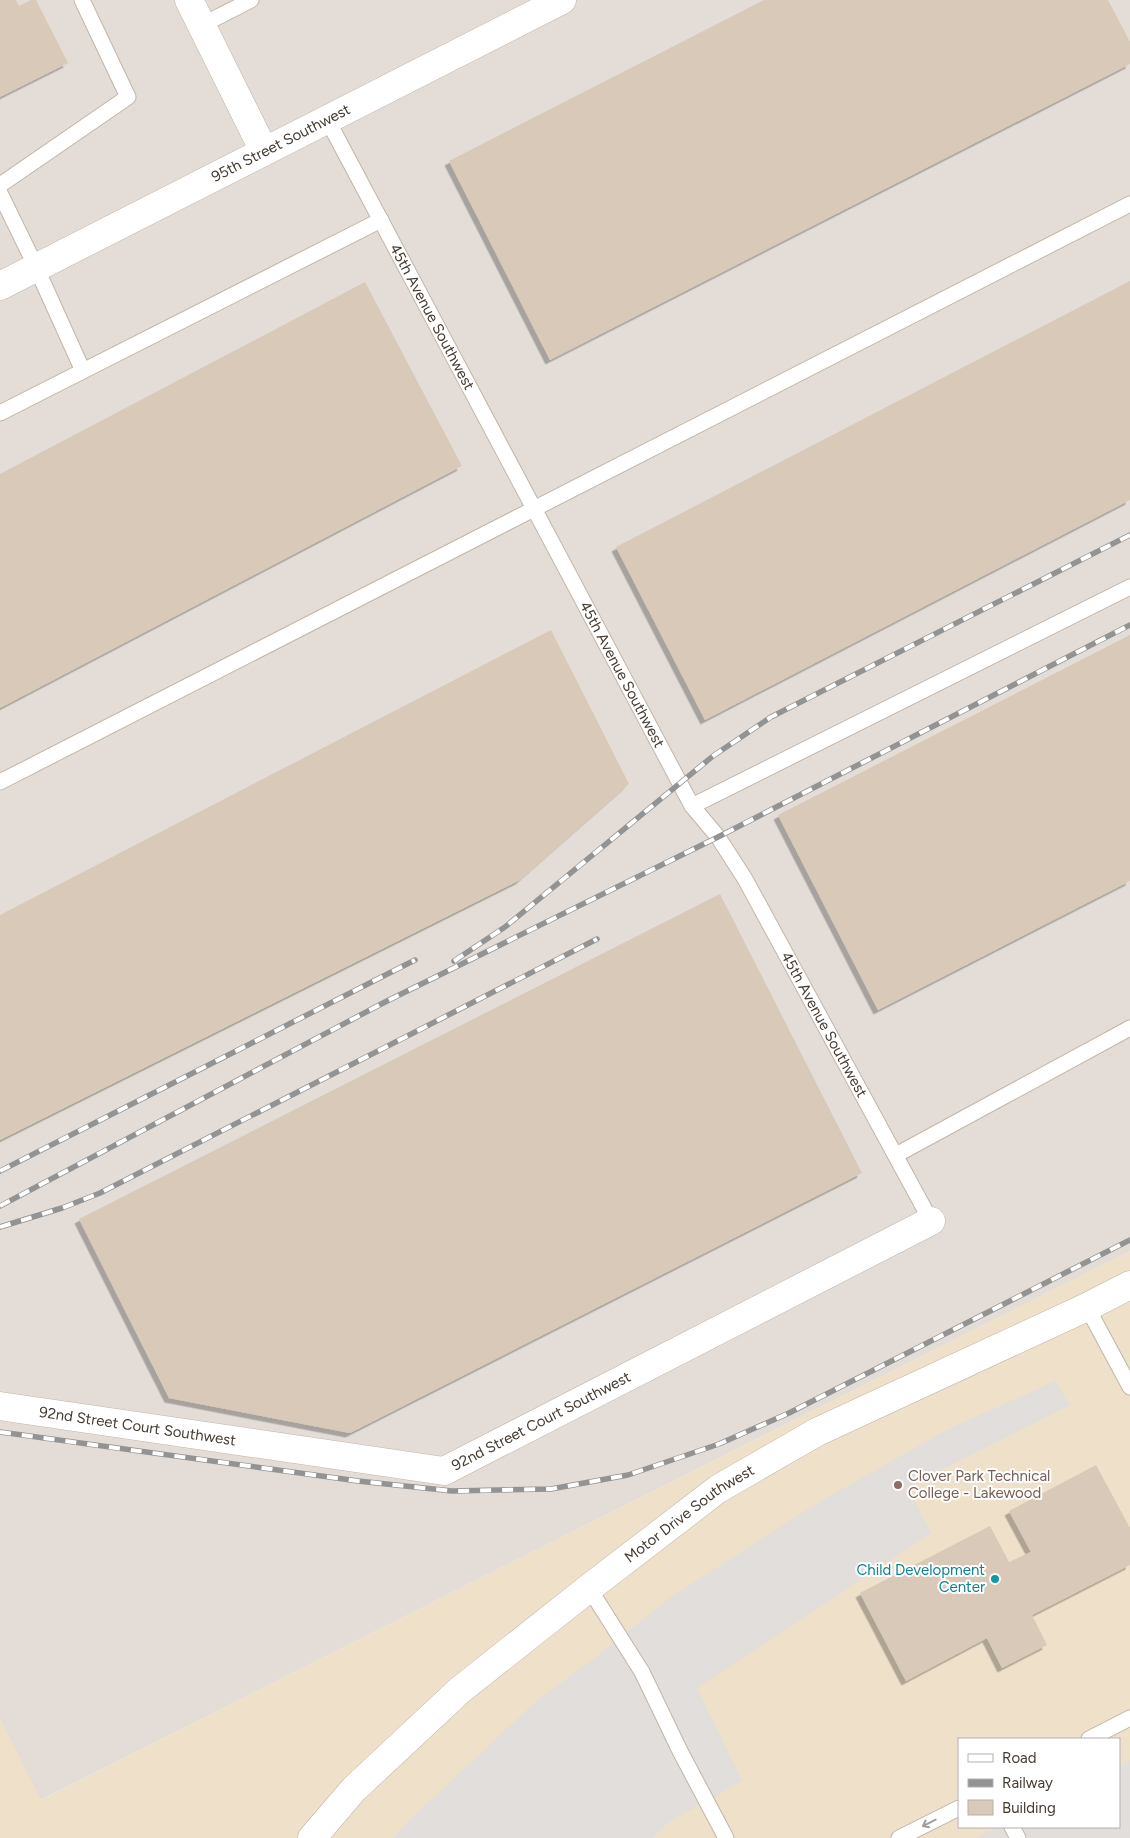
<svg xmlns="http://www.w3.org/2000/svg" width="1130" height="1838" viewBox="0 0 1130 1838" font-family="Figtree,sans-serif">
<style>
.industrial{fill:#e4ddd7}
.education{fill:#eee0c9;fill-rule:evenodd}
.parking{fill:#e2dedb}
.building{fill:#d8c9b8;filter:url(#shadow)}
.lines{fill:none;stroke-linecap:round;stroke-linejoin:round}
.lane-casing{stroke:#c1b5a6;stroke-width:17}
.street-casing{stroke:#c1b5a6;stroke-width:29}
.lane{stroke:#fff;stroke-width:15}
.street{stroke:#fff;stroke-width:28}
.rail-casing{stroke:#939393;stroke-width:5.5}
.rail{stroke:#fff;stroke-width:4;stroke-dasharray:11;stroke-linecap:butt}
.oneway{stroke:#a29d98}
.education-dot{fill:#8d6e63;stroke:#fff;stroke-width:2}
.culture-dot{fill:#0f9aa8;stroke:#fff;stroke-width:2}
.labels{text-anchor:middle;stroke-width:4;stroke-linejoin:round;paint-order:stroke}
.street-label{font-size:15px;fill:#443b31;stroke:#fff}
.education-label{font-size:15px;fill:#785e54;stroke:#fff;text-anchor:start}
.culture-label{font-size:15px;fill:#0d838f;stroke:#fff;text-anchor:end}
</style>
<defs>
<filter id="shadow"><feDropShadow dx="-4.5" dy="4.5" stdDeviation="0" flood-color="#0004"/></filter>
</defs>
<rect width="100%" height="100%" fill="#f3ece1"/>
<path class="industrial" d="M0 0H1130V1251L40 1800 0 1719Z"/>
<path class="education" d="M1130 1251V1838H0V1719L41 1800ZM959 1739H1119V1827H959Z"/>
<path class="parking" d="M1055 1381 1070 1405 907 1487 931 1533 697 1688 742 1781 669 1822 653 1838H393L415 1815 534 1703 601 1653 671 1597 821 1501 945 1431Z
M1130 1760V1838H976L998 1827H1119V1766Z"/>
<path class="building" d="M0 0H16L19 6 31 0H36L68 63 0 97Z
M764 0H1108L1130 42V64L550 360 449 161Z
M1130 281V500L705 720 616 547Z
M365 282 462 466 0 708V474Z
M551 630 629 784 520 880 0 1140V915Z
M1130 635V881L878 1010 778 815Z
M720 894 862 1173 350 1433 169 1398 79 1219Z
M1096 1465 1130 1528V1565L1032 1615 1047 1645 1002 1668 987 1638 906 1681 860 1593 990 1526 1009 1562 1031 1552 1009 1511Z"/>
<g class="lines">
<defs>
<g id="lane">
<path d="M202 25 251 0"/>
<path id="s1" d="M327 119 692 806 718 837 745 879 931 1221"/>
<path d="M0 185 128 97 82 0"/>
<path d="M0 193 36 267 83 371"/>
<path d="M0 413 381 220"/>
<path d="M0 782 1130 204"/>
<path d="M692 806 1130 587"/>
<path d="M896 1155 1130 1028"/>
<path d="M1087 1307 1130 1387"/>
<path d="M589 1588 642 1672 680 1751 726 1838"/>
<path d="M1089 1739 1130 1718"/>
<path d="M1012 1827 1018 1838"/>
<path d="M899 1838 959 1808"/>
</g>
<g id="street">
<path d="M189 0 264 151"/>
<path id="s2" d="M0 286 562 0"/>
<path id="s3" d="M0 1406 444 1471 931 1221"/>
<path id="s4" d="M312 1838 354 1789 460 1690 589 1588 718 1489 817 1432 1087 1307 1130 1285"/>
</g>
</defs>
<use href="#lane" class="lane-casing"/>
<use href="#street" class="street-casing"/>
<use href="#lane" class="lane"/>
<use href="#street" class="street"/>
<defs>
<path id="rail" d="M454 961 505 927 713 756 771 717 1130 535
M0 1171 415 960
M0 1206 385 1002 718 837 1130 625
M0 1227 62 1208 100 1193 597 939
M0 1432 358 1481 452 1491 551 1489 628 1475 719 1444 789 1413 1130 1240"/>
</defs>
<use href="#rail" class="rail-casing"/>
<use href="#rail" class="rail"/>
</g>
<defs><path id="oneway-shaft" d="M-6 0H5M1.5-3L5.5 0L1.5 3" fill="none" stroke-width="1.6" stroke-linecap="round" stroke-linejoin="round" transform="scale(1.25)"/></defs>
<use class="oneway" href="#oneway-shaft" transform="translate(929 1823) rotate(153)"/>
<circle class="education-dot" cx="898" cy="1485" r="5"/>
<circle class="culture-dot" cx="995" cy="1579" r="5"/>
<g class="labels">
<g class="street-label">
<text dy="5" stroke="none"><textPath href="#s2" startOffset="315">95th Street Southwest</textPath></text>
<text dy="5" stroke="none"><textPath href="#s1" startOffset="224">45th Avenue Southwest</textPath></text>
<text dy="5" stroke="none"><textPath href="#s1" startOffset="629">45th Avenue Southwest</textPath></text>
<text dy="5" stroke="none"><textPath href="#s1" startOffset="1034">45th Avenue Southwest</textPath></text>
<text dy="5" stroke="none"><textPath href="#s3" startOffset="558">92nd Street Court Southwest</textPath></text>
<text dy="5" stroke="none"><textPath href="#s3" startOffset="139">92nd Street Court Southwest</textPath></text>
<text dy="5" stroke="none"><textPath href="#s4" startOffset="499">Motor Drive Southwest</textPath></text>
</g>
<g class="education-label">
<text x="908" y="1481">Clover Park Technical<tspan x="908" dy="17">College - Lakewood</tspan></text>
</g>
<g class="culture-label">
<text x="985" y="1575">Child Development<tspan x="985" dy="17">Center</tspan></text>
</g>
</g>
<rect x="958" y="1738" width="162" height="90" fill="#ffffff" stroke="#b4b1ad"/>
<rect x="968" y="1754" width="25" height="8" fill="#ffffff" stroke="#b4b1ad"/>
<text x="1002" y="1763" font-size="15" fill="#443b31">Road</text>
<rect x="968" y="1779" width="25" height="8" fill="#939393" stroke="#b4b1ad"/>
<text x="1002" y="1788" font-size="15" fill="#443b31">Railway</text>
<rect x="968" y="1800" width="25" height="15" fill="#d8c9b8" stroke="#b4b1ad"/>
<text x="1002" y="1813" font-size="15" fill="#443b31">Building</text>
</svg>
